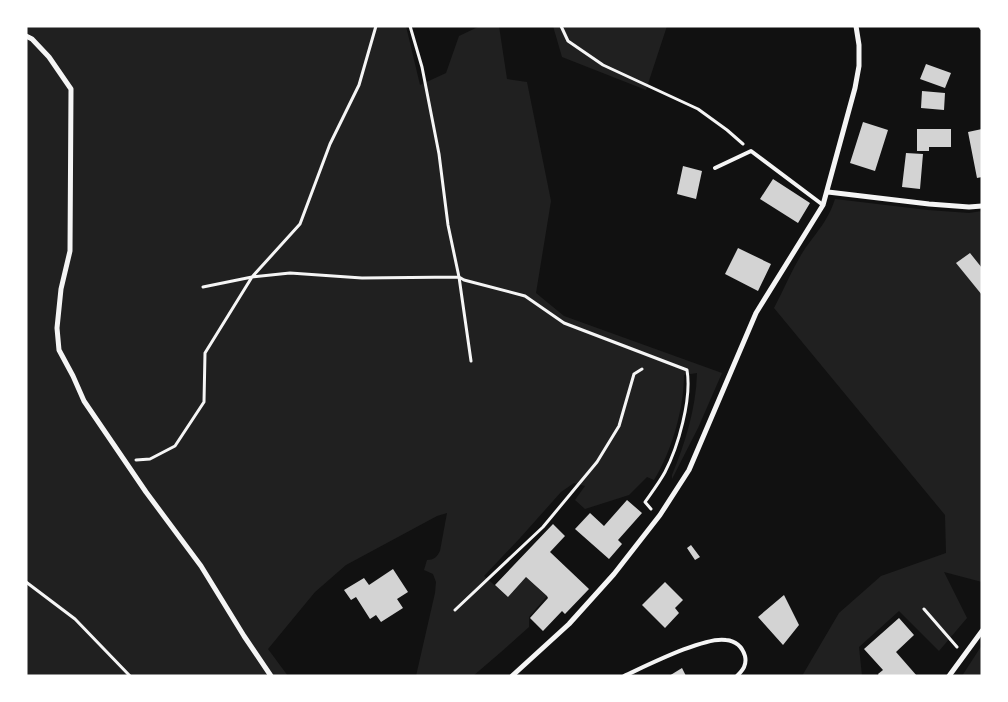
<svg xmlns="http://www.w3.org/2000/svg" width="1008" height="702" viewBox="0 0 1008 702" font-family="'Noto Sans',sans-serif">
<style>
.green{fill:#202020}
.building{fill:#d3d3d3}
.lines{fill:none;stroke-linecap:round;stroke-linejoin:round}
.path{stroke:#f5f5f5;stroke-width:3}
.service{stroke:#f5f5f5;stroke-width:4}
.minor{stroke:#f5f5f5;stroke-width:5}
</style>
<rect width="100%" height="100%" fill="#111"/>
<path class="green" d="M26 26H406L420 85 446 73 459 36 480 26H499L507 79 527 82 551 201 536 293 564 316 722 373 698 428 672 479V475C685 443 696 409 697 373L684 375C684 408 672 451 654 480L647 477 629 495 585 509 575 500 585 486 574 483 561 492 520 538 484 576 508 597 526 577 547 596 529 617V627L501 652 473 676H416L435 593 436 582 433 574 424 570 427 560C434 560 437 557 440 551L447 513 437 516 346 565 315 592 268 649 288 676H26Z
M553 26H667L646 90 562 57Z
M835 199 928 210 969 213 982 211V582L944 572 967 618 939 651 899 611 859 647 862 676H802L839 613 881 576 946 553 945 515 774 308C783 291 791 272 801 255 814 234 827 224 835 199Z
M982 645V676H962Z"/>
<path class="building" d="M926 64 951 73 945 88 920 79Z
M922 91 945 93 944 110 921 108Z
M863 122 888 130 875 171 850 163Z
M917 129H951V147H929V151H917Z
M982 129V177L977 178 968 132Z
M906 153 923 154 920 189 902 187Z
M683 166 702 171 696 199 677 194Z
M773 179 810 203 798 223 760 199Z
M738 248 771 264 758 291 725 274Z
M970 253 982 268V295L956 263Z
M627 500 642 513 618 540 622 544 609 559 575 529 590 513 604 526Z
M553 524 565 536 550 552 589 589 565 614 562 611 543 631 530 618 548 598 547 596 526 577 508 597 495 585Z
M691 545 700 557 695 560 687 548Z
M393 569 408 592 397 599 403 608 381 622 376 615 370 619 356 597 351 600 344 590 364 578 369 585Z
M665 582 683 600 675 608 679 613 665 628 642 605Z
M784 595 799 625 783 645 758 617Z
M899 618 914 635 896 652 917 676H879L878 674 883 670 864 649Z
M682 668 686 676H669Z"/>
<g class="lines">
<path class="path" d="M410 26 422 67 439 154 448 225 459 277 471 361
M561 26 568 41 603 65 698 109 727 130 743 144
M203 287 252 277 290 273 362 278 459 277 464 280 525 296 564 323 687 370C692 399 678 447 665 472 659 483 652 492 645 502L651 509
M136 460 150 459 175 446 204 402 205 353 252 277 300 224 330 144 359 85 376 26
M26 582 75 619 130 676
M924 609 957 647
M455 610 543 527 597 462 619 426 634 374 642 369"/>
<path class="service" d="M715 168 751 151 823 205
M624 676C646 666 705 636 726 640 736 641 742 646 745 656 747 665 743 670 737 676"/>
<path class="minor" d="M981 26 982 28
M26 36 32 39 49 57 71 89 70 251 61 289 57 328 59 350 73 376 84 401 146 492 201 566 244 636 271 676
M828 192 929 204 969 207 982 206
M512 676 569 624 614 574 660 515 689 470 756 313 823 205 855 88 859 66V45L856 26
M949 676 982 631"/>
</g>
<rect width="1008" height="702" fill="none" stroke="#ffffff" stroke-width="55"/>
</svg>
